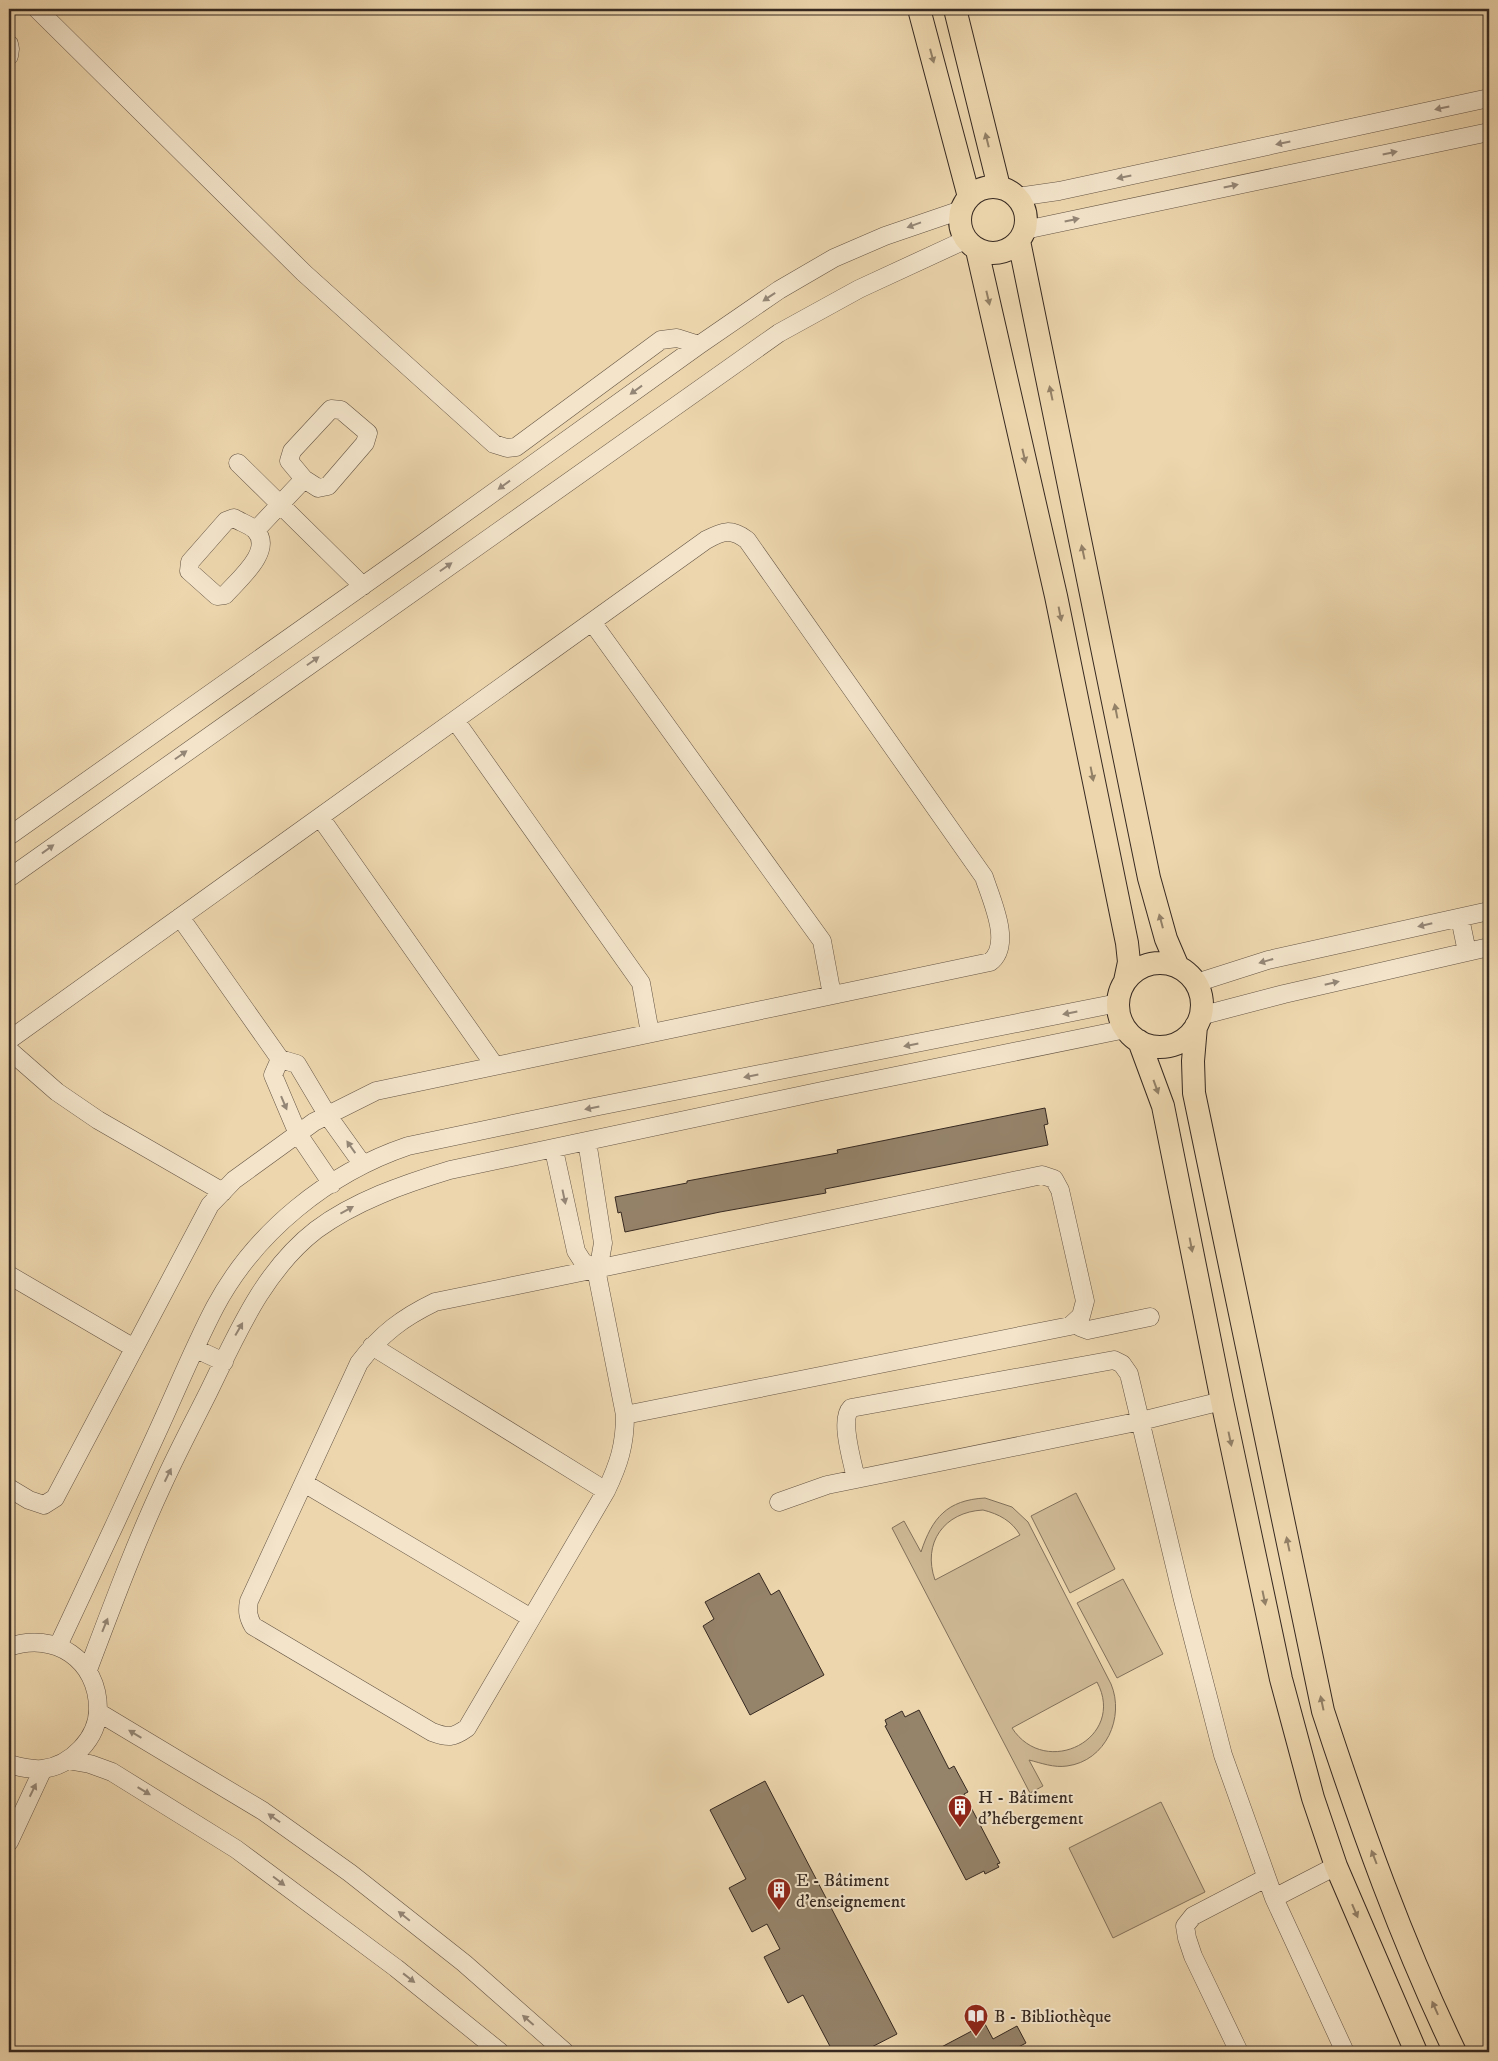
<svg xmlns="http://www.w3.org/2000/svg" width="1498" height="2061" viewBox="0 0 1498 2061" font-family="'IM FELL DW Pica',serif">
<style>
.green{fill:#ceb995;stroke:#82715b;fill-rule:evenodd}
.building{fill:#95836a;stroke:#362921}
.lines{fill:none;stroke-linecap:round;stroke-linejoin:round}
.minor-casing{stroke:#645444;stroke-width:19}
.major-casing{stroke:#362921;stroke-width:24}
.minor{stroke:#f3e4ca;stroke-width:18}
.major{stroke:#edd6ad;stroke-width:22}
.oneway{fill:#928067}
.oneway2{fill:#948676}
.labels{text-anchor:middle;stroke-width:4;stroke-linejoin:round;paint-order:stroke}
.poi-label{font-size:18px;fill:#362921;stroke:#f3e4ca;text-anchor:start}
</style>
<rect width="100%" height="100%" fill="#edd6ad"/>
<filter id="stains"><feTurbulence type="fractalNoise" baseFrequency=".004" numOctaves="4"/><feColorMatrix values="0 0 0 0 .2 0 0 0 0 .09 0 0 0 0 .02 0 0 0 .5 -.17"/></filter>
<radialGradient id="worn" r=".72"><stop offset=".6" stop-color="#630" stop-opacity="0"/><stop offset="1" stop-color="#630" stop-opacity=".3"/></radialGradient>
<path class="green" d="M1076 1493 1115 1569 1070 1593 1031 1516Z
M985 1498 1012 1507 1028 1522 1111 1684C1125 1717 1106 1761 1067 1766 1054 1768 1041 1763 1029 1760L1043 1786 1030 1793 892 1528 904 1521 921 1552C932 1518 947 1500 985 1498ZM983 1510C999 1514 1012 1521 1020 1535L935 1580C922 1543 944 1512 983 1510ZM1097 1682C1127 1738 1046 1780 1012 1728Z
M1123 1579 1163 1654 1117 1678 1077 1603Z
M1161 1802 1205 1892 1113 1938 1069 1848Z"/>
<path class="building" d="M1045 1108 1048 1124 1044 1125 1048 1145 825 1189 826 1193 720 1212 625 1232 621 1212 618 1213 615 1197 687 1183V1181L838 1153 837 1150Z
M759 1573 771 1595 779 1590 824 1675 750 1715 703 1626 714 1619 705 1602Z
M919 1710 949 1769 954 1766 968 1792 964 1794 1000 1863 997 1864 999 1867 985 1874 984 1871 966 1880 885 1726 887 1725 885 1720 902 1711 905 1717Z
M765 1781 897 2034 862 2052H833L803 1995 788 2003 764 1957 780 1949 767 1924 752 1932 729 1888 746 1879 710 1810Z
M985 2024 993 2039 1017 2026 1026 2043 1009 2052H932Z"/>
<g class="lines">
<defs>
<path id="minor" d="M37 9 304 273 494 444 507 448 516 447 661 340 677 338 699 345
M9 44 10 49 9 56
M1017 197 1059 191 1489 98
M1025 230 1489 132
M331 409 341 410 368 433 365 443 328 486 318 488 304 479 289 461 292 451Z
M238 463 363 586
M234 518C240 522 250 525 255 530 275 550 238 580 225 595L217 596 189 571 190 562 226 521Z
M256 530 304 479
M592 622 822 941 832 995
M455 720 641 983 650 1033
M320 817 495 1066
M9 836 419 546 699 345 779 290 834 258 885 236 961 210
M9 878 779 333 859 289 965 240
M180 917 280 1059 297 1064 328 1116 363 1165
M1460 918 1467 952
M1196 983 1268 960 1489 911
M1200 1016 1284 994 1489 947
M9 1040 706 540C723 531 731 528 747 540L984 877C991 899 1013 945 990 962L376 1091 314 1122 234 1180 210 1205 55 1498 44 1505 29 1500 9 1488
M9 1050 57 1092 98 1120 223 1192
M280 1059 273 1075 298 1134 332 1184
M587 1141 603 1243 600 1260 596 1269
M554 1150 576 1251 583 1262 596 1269 1042 1175 1054 1179 1060 1190 1085 1301 1081 1316 1070 1326 625 1415
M596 1269 625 1415C625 1445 619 1464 606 1491L467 1728C453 1738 448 1738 432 1732L253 1626C248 1617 247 1611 249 1601L359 1363C381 1334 402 1318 435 1302Z
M9 1275 134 1348
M1076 1322 1080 1327 1088 1330 1150 1317
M372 1346 606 1491
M196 1349 224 1362
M856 1479C853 1463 839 1420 851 1408L1114 1360 1122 1364 1129 1374 1183 1600 1223 1755 1274 1898 1345 2052
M304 1483 531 1618
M779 1502 827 1485 1141 1421 1222 1401
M58 1646C91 1576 123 1507 155 1437 175 1394 193 1349 215 1307 255 1232 328 1173 408 1146L594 1107 1118 1003
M9 1647C55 1631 98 1660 98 1709 98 1738 71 1766 42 1769 30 1770 20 1767 9 1764
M88 1670C111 1609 135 1544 163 1484 177 1453 193 1423 208 1393 237 1334 263 1271 316 1230 355 1201 404 1184 450 1170L822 1091 1126 1029
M98 1712 263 1811 350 1873 464 1963 565 2052
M67 1760 90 1764 112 1772 236 1849 396 1968 500 2052
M9 1842 43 1769
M1274 1898 1336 1866
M1239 2052 1193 1956 1187 1938 1185 1926 1193 1916 1266 1878"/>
<path id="major" d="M919 9 969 197
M955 9 999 187
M960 220a33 33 0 1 1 66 0a33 33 0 1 1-66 0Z
M1019 241 1149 878 1166 939 1178 967
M977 250 1056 596 1127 943 1129 962 1125 981
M1118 1005a42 42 0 1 1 84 0a42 42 0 1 1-84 0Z
M1196 1026 1193 1061 1194 1093 1323 1711C1361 1827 1402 1942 1455 2052
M1139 1041 1163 1106 1222 1401 1281 1679 1313 1798 1336 1866 1416 2052"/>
</defs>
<use href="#minor" class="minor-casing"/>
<use href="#major" class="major-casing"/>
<use href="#minor" class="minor"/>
<use href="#major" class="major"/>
</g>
<defs><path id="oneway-solid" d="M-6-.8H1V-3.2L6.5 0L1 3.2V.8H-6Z" transform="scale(1.25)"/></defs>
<g class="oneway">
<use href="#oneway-solid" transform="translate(932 56) rotate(75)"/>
<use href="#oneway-solid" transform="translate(987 140) rotate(-104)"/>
<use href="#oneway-solid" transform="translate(988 298) rotate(77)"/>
<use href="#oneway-solid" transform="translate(1051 393) rotate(-102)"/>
<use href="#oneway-solid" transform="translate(1024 456) rotate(77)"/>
<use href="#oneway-solid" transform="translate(1083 552) rotate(-102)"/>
<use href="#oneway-solid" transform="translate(1060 614) rotate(79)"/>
<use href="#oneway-solid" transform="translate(1116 711) rotate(-101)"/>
<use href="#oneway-solid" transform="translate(1092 774) rotate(79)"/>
<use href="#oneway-solid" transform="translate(1161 921) rotate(-105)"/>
<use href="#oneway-solid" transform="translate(1156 1087) rotate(70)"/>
<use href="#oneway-solid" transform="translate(1191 1245) rotate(79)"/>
<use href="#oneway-solid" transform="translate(1230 1439) rotate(78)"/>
<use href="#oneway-solid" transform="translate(1288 1544) rotate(-102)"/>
<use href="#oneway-solid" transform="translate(1264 1598) rotate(78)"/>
<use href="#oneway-solid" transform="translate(1322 1703) rotate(-102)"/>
<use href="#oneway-solid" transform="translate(1374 1857) rotate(-111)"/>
<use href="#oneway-solid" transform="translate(1355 1911) rotate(67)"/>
<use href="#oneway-solid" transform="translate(1435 2008) rotate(-114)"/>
</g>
<g class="oneway2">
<use href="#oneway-solid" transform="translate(1442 108) rotate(168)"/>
<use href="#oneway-solid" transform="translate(1283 143) rotate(168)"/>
<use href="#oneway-solid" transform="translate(1390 153) rotate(-12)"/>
<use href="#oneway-solid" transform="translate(1124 177) rotate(168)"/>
<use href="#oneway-solid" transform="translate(1231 186) rotate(-12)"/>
<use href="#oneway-solid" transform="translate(1072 220) rotate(-12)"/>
<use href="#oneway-solid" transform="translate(914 225) rotate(160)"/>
<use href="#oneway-solid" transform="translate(769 297) rotate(146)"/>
<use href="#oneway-solid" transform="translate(636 390) rotate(144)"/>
<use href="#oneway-solid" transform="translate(504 485) rotate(144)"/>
<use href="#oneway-solid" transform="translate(446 567) rotate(-35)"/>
<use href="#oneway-solid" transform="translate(313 661) rotate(-35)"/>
<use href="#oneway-solid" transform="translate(181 755) rotate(-35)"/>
<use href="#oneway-solid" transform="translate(48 849) rotate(-36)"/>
<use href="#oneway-solid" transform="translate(1425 925) rotate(167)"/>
<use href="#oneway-solid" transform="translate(1266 961) rotate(164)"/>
<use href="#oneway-solid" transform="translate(1332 983) rotate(-13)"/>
<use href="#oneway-solid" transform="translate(1070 1013) rotate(169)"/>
<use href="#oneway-solid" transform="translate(911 1045) rotate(169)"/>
<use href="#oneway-solid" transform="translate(751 1076) rotate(169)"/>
<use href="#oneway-solid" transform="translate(284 1103) rotate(67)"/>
<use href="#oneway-solid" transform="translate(592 1108) rotate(169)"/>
<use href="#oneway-solid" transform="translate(351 1147) rotate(-125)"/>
<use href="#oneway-solid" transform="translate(564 1197) rotate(78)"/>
<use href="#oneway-solid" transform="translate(347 1210) rotate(-29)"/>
<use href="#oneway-solid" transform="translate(239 1329) rotate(-60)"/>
<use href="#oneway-solid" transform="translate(168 1475) rotate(-64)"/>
<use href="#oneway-solid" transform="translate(105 1625) rotate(-68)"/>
<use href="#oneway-solid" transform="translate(135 1734) rotate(-149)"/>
<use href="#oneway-solid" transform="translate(33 1790) rotate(-64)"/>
<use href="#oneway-solid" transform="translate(144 1791) rotate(31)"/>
<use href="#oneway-solid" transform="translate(274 1818) rotate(-145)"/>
<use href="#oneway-solid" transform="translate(279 1881) rotate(37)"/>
<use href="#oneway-solid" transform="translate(404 1916) rotate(-141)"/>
<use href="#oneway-solid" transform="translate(409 1978) rotate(38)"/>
<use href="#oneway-solid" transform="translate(528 2020) rotate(-139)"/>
</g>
<defs>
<symbol id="building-pin" viewBox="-11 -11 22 30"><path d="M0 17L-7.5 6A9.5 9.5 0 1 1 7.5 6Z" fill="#8f2418" stroke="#f3e4ca"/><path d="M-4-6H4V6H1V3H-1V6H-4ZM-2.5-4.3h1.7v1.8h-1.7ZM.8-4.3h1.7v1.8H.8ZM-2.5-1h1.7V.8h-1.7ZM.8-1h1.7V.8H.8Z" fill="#fff"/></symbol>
<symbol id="library-pin" viewBox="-11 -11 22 30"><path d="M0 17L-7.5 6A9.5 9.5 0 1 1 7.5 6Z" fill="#8f2418" stroke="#f3e4ca"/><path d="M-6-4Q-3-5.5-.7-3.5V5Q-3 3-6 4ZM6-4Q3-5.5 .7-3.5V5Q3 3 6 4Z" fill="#fff"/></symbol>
</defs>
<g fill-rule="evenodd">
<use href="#building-pin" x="946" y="1793" width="28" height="38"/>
<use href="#building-pin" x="765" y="1876" width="28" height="38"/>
<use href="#library-pin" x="962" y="2002" width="28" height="38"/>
</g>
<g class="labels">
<g class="poi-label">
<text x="978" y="1803">H - Bâtiment<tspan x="978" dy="21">d'hébergement</tspan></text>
<text x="796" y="1886">E - Bâtiment<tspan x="796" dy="21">d'enseignement</tspan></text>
<text x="994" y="2022">B - Bibliothèque</text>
</g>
</g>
<rect width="1498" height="2061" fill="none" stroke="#edd6ad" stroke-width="30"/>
<rect x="10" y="10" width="1478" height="2041" fill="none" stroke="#362921" stroke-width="2.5"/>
<rect x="15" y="15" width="1468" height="2031" fill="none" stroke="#362921"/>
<rect width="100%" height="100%" filter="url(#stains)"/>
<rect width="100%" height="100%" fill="url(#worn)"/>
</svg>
